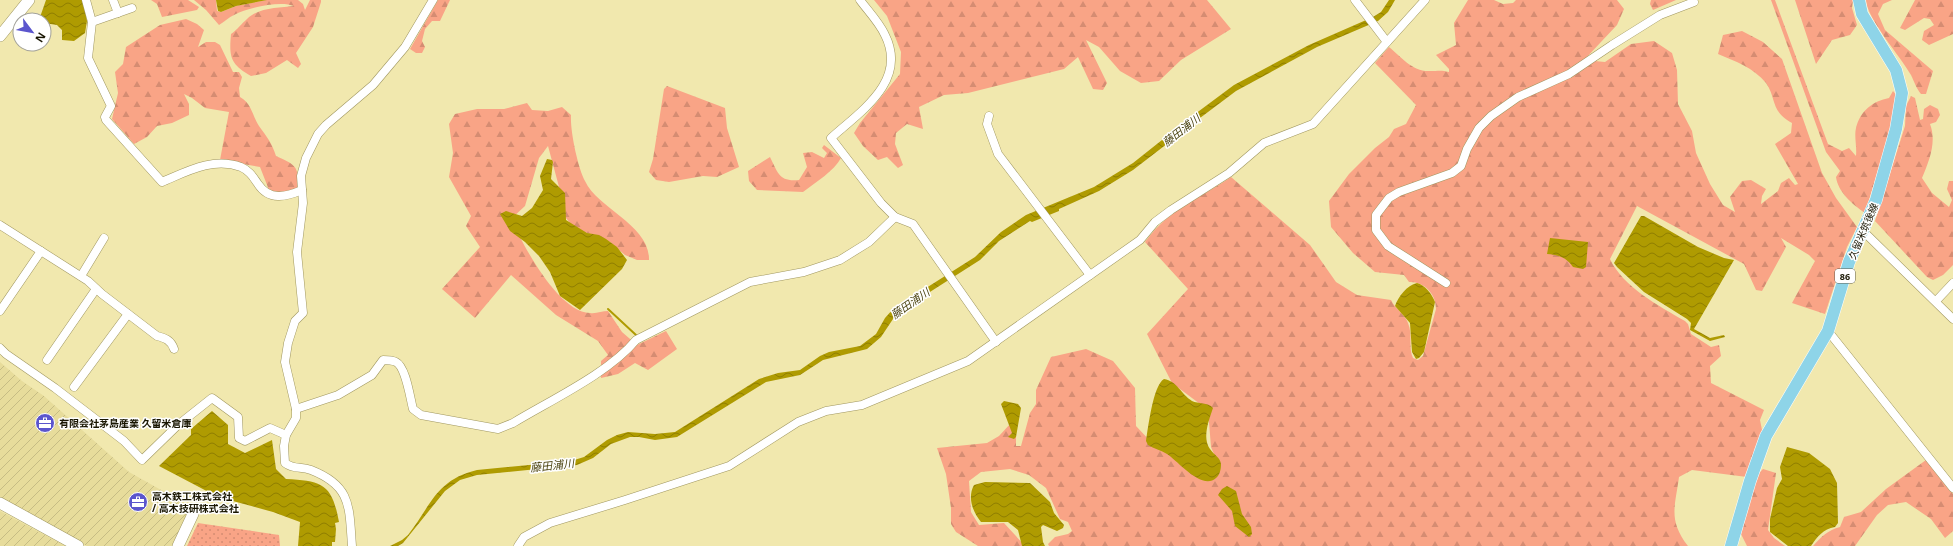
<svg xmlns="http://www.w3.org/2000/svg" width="1953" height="546" viewBox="0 0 1953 546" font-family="'Noto Sans','Noto Sans JP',sans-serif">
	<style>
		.industrial { fill: url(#industrial-furrows) }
		.forest { fill: url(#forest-firs) }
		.park { fill: url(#park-dots) }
		.water { fill: url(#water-waves) }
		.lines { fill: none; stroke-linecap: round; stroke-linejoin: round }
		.stream { stroke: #af9b01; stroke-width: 2 }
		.street-casing { stroke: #a09760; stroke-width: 9 }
		.secondary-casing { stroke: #a09760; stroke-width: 12 }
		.primary-casing { stroke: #fff; stroke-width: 13 }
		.street { stroke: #fff; stroke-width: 8 }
		.secondary { stroke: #fff; stroke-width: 11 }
		.primary { stroke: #8ed4e8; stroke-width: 12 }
		.labels { text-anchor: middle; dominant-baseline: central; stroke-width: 3; stroke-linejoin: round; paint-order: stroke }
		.shield { fill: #fff; stroke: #5e5c4e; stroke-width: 1 }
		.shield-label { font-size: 9px; font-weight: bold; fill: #191602 }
		.street-label { font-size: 10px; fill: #191602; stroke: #fff }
		.poi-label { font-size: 10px; font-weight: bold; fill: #191602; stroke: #fff; text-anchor: start }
		.water-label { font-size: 11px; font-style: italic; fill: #4f4715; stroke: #fff }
	</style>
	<defs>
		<pattern id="industrial-furrows" width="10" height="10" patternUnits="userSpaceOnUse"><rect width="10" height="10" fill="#e7dc9b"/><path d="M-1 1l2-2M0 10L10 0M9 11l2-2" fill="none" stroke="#c6bc84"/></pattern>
		<pattern id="forest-firs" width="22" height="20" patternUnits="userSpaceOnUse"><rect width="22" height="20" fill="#f9a486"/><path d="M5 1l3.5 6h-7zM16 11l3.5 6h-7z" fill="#d58c72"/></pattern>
		<pattern id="park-dots" width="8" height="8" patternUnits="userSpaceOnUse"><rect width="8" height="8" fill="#f9a486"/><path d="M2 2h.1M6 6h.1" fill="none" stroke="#d58c72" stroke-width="1.8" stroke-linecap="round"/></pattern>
		<pattern id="water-waves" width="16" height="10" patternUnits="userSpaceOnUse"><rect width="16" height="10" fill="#af9b01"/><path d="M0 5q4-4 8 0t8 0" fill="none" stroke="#8e7d01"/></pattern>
	</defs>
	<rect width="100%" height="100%" fill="#f1e8ae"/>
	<g class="industrial">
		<polygon points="0,362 22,381 44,396 129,472 186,504 189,512 172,546 87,546 0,499"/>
		<polygon points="0,511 65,546 0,546"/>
	</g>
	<g class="forest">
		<polygon points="151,0 188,0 199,7 197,10 162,17 157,4"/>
		<path d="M194 0H216L217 11 221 12 236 6 266 0H298L303 4 305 10 310 0H321V2L313 27 296 53 301 64 298 68 287 60 266 73 251 76C230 64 229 57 231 34 238 29 241 24 247 19 259 7 279 8 294 6 280 0 248 8 234 15 229 17 224 22 219 25L206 10Z"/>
		<polygon points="438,0 450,0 440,21 432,21 425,29 422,41 425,47 422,53 416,53 410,49"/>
		<polygon points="874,0 1207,0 1231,29 1181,60 1159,81 1141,83 1120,71 1099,47 1086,40 1107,83 1103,90 1093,89 1078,57 1064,69 968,93 944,95 919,107 923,129 907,124 896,133 895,144 903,165 898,168 887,157 878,160 863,146 854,133 860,123 900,74 901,52 887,16"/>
		<path d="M1468 0H1494L1503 4 1513 3 1516 0H1617L1624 9 1617 25 1584 60 1605 62 1631 44 1654 41 1672 53 1677 70 1678 104 1692 131 1696 153 1710 184 1723 205 1735 212 1730 197 1742 181 1751 180 1766 189 1762 196 1761 204 1778 191 1781 183 1789 178 1795 185 1798 184 1775 144 1791 133 1792 123C1770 111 1777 99 1766 83 1754 68 1735 61 1718 54L1723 35 1742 31 1763 42 1782 59 1822 173 1836 198 1857 227 1847 247 1825 314 1792 303 1815 261 1809 255 1781 238 1786 247 1762 291 1756 290 1744 264 1637 206 1610 259C1623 287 1659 306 1685 321L1688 324 1691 334 1711 347 1719 345 1721 356 1710 366 1711 383 1764 410 1760 420 1762 430 1747 477 1692 470 1679 477C1675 507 1668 520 1688 546H1049L1048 544 1055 537 1068 534 1072 531 1068 522 1060 519 1046 488 1029 475 1010 469 981 472 969 481 971 512 979 525 1004 523 1025 546H978L956 532 951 524V508L946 474 937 448 987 443 999 436 1011 423 1016 432V446H1021L1030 413 1036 404V390L1051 357 1086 349 1113 361 1135 388 1136 426 1152 443 1219 466 1211 447 1208 410 1172 383 1147 334 1188 289 1145 242C1170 208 1199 199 1231 177L1310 245 1336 282 1357 295 1391 300C1395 309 1405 314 1408 323 1413 335 1408 347 1413 358L1418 360 1423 356 1436 309C1436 293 1423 281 1409 282L1404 275 1375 272 1353 253 1331 227 1329 201 1349 174 1375 148 1389 137 1394 129 1406 124 1416 105 1375 63 1389 47C1401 57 1413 72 1430 71 1438 71 1442 70 1449 72V69L1436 55 1456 45 1454 23Z"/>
		<polygon points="1651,0 1676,0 1653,10 1650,4"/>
		<path d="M1771 0H1775L1828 144 1842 151 1849 148 1856 156C1857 147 1854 136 1856 128 1860 111 1873 101 1889 98L1893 91 1897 96V109L1865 213C1852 204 1838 192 1836 177L1840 171 1826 152Z"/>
		<polygon points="1795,0 1853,0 1852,8 1857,25 1850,35 1832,40 1816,64"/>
		<path d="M1866 0H1892L1883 4 1878 14 1885 30 1933 71 1926 94H1921C1916 88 1914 81 1911 75 1901 57 1867 19 1866 0Z"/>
		<polygon points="1915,0 1953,0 1953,34 1929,45 1922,40 1924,31 1934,25 1930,19 1924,18 1905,30 1900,28"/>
		<path d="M186 19 197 24 204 30 198 47 206 42H215L220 45 233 72H239L242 77 239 88 240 97C252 104 252 115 259 126 267 137 272 143 276 156 296 165 299 166 298 189L285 195 269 190 260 167 220 160 229 112 205 108 192 98 184 94 189 104V115L172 123 157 126 147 137 134 144 112 119 118 93 115 72 123 64 126 47 160 25Z"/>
		<polygon points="667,86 725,108 727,128 739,167 717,177 703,176 669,182 656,180 649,172 653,159 664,89"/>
		<path d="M1911 96 1915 98 1920 120 1923 119 1924 109 1930 105 1938 109 1940 115 1936 122 1930 124C1937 142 1929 161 1922 178L1932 193 1949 207 1952 200 1947 189 1949 181H1953V265L1943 275 1933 280 1927 277 1875 221 1905 126 1906 106Z"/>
		<path d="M527 103 532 110 548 111 562 107 571 115C570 131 578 168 585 181 598 209 650 225 649 260H637L625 255 610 242 574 228 562 213V198L548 146 539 158 525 206 511 219C523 245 558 312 590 313 596 314 602 311 608 311L622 332 637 345 666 331 677 349 648 370 635 363 618 374 601 378V361L608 355 598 341 556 315 511 275 475 318 442 289 480 247 466 226 471 216 449 177 453 153 449 124 455 114 477 109H504Z"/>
		<path d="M824 145 841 158C834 171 816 182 803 192L757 190 749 181 748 171 770 157C778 173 779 182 799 180L807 167 803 153 812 152 824 158 827 153 822 148Z"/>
		<path d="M1926 460 1953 494V531L1945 538 1931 519 1906 502 1888 505 1877 515 1855 546H1813C1821 537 1828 530 1840 527L1844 517 1861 512 1886 489Z"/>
		<polygon points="1763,469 1776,473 1768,530 1774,538 1785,546 1747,546 1740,532 1754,478"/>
	</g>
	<polygon class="park" points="198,523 279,535 280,546 187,546"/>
	<g class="water">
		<polygon points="46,0 84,0 87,21 85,33 74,41 62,40 62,30 57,25 44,23 44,20 39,20"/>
		<polygon points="216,0 267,0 236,6 221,12 218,11"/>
		<path d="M1389 0H1395L1388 12 1378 21 1317 47 1236 91 1196 121 1197 122 1174 141 1172 140 1133 170 1099 191 1059 209V211L1032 222 1030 221 999 241 980 260 897 313 881 337 867 349 823 360 800 375 766 382 677 437 655 440 639 437H630L611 444 593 458 577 465 477 475 460 480 445 491 403 543 398 546H390L402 540 408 535C432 504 436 480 477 470L571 461 584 457 607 440 617 435 628 432 655 434 675 432 759 379 778 373 800 370 820 356 829 352 860 346 876 334 885 318 893 309 975 257 1001 232 1026 215 1094 187 1133 163 1191 117 1234 85 1309 45 1373 17 1381 12Z"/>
		<polygon points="547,159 552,160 553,162 551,179 565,193 566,220 587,233 599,235 606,239 617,247 627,260 622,269 580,310 560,296 550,272 539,256 525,242 510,231 500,214 506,211 522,216 532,208 543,190 540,176"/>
		<polygon points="1641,216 1644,216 1698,247 1724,258 1734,260 1694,329 1710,338 1724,335 1725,337 1710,341 1690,330 1691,323 1687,319 1644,292 1617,267 1614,263"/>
		<path d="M1550 238 1588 242 1586 267 1583 269 1573 267C1566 257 1559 255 1547 254Z"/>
		<path d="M1417 283C1425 285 1432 294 1435 302L1424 352 1419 358 1416 359 1412 352 1410 323 1395 306C1398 297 1407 285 1417 283Z"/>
		<path d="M1164 379C1177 381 1181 394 1192 401 1198 404 1208 402 1213 408 1209 420 1202 437 1210 449 1214 455 1220 457 1221 464 1221 469 1220 475 1216 478 1202 491 1178 461 1167 454 1161 450 1154 449 1148 445L1146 441C1148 429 1153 385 1164 379Z"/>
		<polygon points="1004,401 1018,404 1021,408 1016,437 1014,439 1008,437 1012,433 1001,404"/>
		<path d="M212 411 228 425V444L245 453 272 440 276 469 286 479C323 481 332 484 339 522L335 523 336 529 335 542H332V546H298L300 522 273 512 218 497 159 466 191 435V429Z"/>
		<path d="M1787 447 1809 453 1830 469 1837 483 1838 523 1835 527C1823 529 1817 537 1811 546H1788L1770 532V519L1777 488 1782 479 1780 467Z"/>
		<path d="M985 482 1030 483 1050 502 1054 513 1064 525 1063 528 1057 531 1043 525 1041 527 1043 542 1045 546H1022L1018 530 1008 522H981C973 512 967 498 974 485Z"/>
		<polygon points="1227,486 1236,491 1242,514 1251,527 1252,534 1249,537 1235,526 1232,511 1218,495 1222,489"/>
	</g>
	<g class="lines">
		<polyline class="stream" points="608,309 636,335"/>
		<g class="street-casing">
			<g id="street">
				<path d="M86 0 92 22 88 58 111 106 105 117 106 120 162 182C188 171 213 157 241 167 250 171 253 177 258 184 269 201 286 197 302 190"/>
				<polyline points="113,0 118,13"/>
				<path d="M860 0C868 11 879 22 885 35 908 81 861 111 831 138L881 203 895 217 913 224 996 342"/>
				<polyline points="1355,0 1387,42"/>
				<polyline points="92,22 132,8"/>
				<polyline points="989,116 987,124 998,154 1090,275"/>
				<path d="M0 225 88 281 102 294 157 336C165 338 171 340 174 349"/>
				<polyline points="1863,231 1953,319"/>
				<polyline points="81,276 104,238"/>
				<polyline points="1446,283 1388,246 1376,230 1376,215 1389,198 1399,192 1452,173 1461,166 1467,149 1479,128 1491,116 1518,97 1569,74 1612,45 1660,15 1694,2"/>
				<polyline points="1936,301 1953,283"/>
				<polyline points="0,311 41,251"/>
				<polyline points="1828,331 1953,488"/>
				<polyline points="0,348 6,354 55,388 124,441 142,460 178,425 212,398 238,417 239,438 245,441 270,428 286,435"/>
				<polyline points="47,360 96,289"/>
				<polyline points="74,387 128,314"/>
				<path d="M296 409 338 395 372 375 383 360C387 360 392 360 396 362 406 367 410 398 413 409L421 415 498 429 513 423C551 400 609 373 636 340L750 282 804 272 840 260 869 242 895 217"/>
				<path d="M352 546C349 507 352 486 311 470 301 466 294 470 285 463L284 446 286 435 296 418V409L285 362 288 343 295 321 303 313 297 252 303 203 301 176 306 158 318 134 326 125 373 85 405 47 433 0"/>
				<polyline points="518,546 524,537 550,523 625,500 729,466 798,422 826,411 862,405 968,361 1140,240 1155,222 1171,210 1229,173 1264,143 1313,124 1425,0"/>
			</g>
		</g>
		<g class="secondary-casing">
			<g id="secondary">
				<polyline points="0,36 29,0"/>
				<polyline points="0,503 78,546"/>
				<polyline points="178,546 193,514"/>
			</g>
		</g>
		<g class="primary-casing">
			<polyline id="primary" points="1731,546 1750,481 1766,436 1828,331 1849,262 1876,200 1896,129 1902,93 1896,70 1862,14 1859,0"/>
		</g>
		<use href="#street" class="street"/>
		<use href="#secondary" class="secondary"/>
		<use href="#primary" class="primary"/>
	</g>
	<defs>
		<g id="office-disc" transform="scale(1)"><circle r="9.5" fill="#5b55cd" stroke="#fff"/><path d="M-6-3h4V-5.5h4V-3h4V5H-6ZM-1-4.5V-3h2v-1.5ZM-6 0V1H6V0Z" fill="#fff"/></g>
	</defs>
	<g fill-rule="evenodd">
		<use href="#office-disc" x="45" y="423"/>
		<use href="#office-disc" x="138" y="502"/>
	</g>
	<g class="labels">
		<rect class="shield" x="1835" y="269" width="20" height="14" rx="3"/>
		<g class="shield-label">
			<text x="1845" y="276">86</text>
		</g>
		<g class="street-label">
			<text transform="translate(1863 231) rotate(-67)">久留米筑後線</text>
		</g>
		<g class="poi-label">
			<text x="59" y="423">有限会社茅島産業 久留米倉庫</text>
			<text x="152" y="496">高木鉄工株式会社<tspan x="152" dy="12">/ 高木技研株式会社</tspan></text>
		</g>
		<g class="water-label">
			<text transform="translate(1181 130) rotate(-38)">藤田浦川</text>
			<text transform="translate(910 303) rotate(-35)">藤田浦川</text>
			<text transform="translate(552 465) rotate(-6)">藤田浦川</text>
		</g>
	</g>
	<g transform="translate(32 32) rotate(122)"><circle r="19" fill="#ffffff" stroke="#a3a29a"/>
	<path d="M0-3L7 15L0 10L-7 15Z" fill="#5b55cd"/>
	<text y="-6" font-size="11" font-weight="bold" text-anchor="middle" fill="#191602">N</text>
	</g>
</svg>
